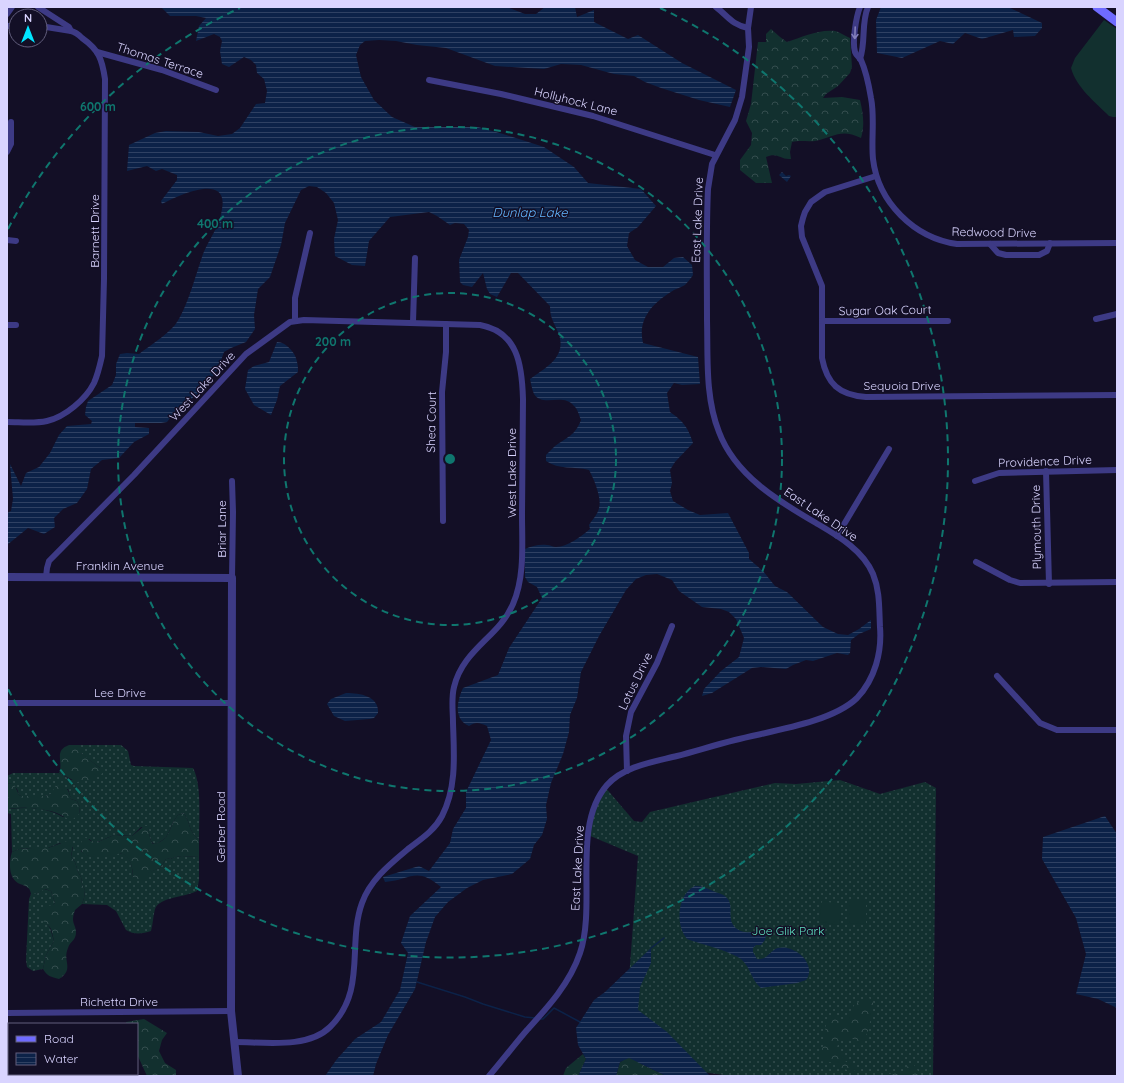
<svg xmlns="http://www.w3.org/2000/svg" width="1124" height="1083" viewBox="0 0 1124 1083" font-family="Quicksand,sans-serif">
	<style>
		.grass { fill: url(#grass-dots) }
		.forest { fill: url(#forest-crowns) }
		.pitch { fill: #12302f }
		.water { fill: url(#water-rules) }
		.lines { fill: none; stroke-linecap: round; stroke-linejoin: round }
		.stream { stroke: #0c2248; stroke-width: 1.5 }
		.minor { stroke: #3d3a85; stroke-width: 6 }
		.tertiary { stroke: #3d3a85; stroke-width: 8 }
		.secondary { stroke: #6f6bff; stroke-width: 9 }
		.oneway { stroke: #837fbc }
		.ring { fill: none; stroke: #0f766e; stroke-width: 2; stroke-dasharray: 7 5 }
		.labels { text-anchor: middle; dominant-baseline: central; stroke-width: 3; stroke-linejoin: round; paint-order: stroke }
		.street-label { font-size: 12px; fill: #d9d4ff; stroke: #130f26 }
		.park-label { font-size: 12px; fill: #5fe0c0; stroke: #130f26 }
		.water-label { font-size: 13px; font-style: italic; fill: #62b6ff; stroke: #130f26 }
		.centre { fill: #0f766e; stroke: #130f26; stroke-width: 2 }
		.ring-label { font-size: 12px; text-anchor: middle; font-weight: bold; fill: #0f766e; stroke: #130f26; stroke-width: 3; stroke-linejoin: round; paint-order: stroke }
	</style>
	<defs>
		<pattern id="grass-dots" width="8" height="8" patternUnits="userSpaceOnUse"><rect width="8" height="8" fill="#12302f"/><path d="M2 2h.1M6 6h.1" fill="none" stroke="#344d4e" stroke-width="1.8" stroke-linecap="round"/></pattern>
		<pattern id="forest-crowns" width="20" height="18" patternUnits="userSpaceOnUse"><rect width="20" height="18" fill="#12302f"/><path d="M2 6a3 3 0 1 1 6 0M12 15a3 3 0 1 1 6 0" fill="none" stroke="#344d4e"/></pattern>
		<pattern id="water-rules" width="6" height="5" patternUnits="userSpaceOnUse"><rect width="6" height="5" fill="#0c2248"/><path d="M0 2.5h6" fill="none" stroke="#2f4163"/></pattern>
	</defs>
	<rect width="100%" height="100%" fill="#130f26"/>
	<g class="grass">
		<path d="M81 745H121L128 751 131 765 134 766 193 768C202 785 199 819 199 839 189 833 190 822 184 813L178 815C168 827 171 840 154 844L151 841 148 829 141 827 132 836C127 836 121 834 116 835 106 836 97 847 89 839L81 851C97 869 132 830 133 878L160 868 166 859C174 859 176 856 182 856 188 856 193 857 199 857V880L197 891C186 897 159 897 155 909 153 916 153 924 151 931 142 934 134 935 126 930L116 911 107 905 82 904 84 898 85 890 82 884 81 877 78 872 75 862 71 857 73 847 60 843 48 848H32L19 849 12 852 11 814 7 813 8 809C27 807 47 807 63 817L79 814 80 807 77 801 71 799 68 789 45 796H21L19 795 17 789 11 783 7 784V776L13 773H59L71 780 100 768 83 755 81 753Z"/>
		<polygon points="840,780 880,794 925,782 936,788 933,1076 731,1076 623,1061 638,856 588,835 591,818 605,787 634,821 642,822 650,812 775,783 796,784"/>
		<polygon points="44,889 51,891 55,903 42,918 50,928 54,941 46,955 43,969 33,971 27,967 26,960 29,899 31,894 36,894"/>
	</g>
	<g class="forest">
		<path d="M771 29 780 37 787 42C802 37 819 29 835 31 840 32 845 36 850 38L852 67 850 73 838 86 826 94 823 98 842 97 860 100C863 113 865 125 861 138 841 128 834 137 815 141 807 142 800 140 792 142L790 152 791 159C780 160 778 152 766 157L772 183H756L740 170V160L751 145 752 133 746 121 751 104 758 42H766V34Z"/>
		<path d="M69 745H81V753L100 768 102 774 90 780 77 782 59 773C64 762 53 751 69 745Z"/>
		<path d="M11 783 14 784 19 795 21 796H45L51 794 56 785C67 785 68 789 71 799L77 801 80 807 79 814 72 820C65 818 60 814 54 812 44 809 15 805 7 810V784Z"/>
		<path d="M184 813C190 822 189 833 199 839V857C193 857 188 856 182 856 176 856 174 859 166 859L160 868 148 873 145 879 139 881 133 879C133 868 131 856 120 853 112 858 92 859 84 854 81 852 81 848 80 845L83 839 86 838 91 841 98 842 114 835 132 836 144 826H147C150 832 149 839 153 844 171 841 168 827 178 815Z"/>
		<path d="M67 841 73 844 71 857 75 862 78 872 81 877 82 884 85 890 84 898 82 904 75 910C74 913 73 916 73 919 73 924 76 927 76 932 76 941 70 941 68 948 62 961 75 969 59 979 51 977 47 976 43 969L46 955 54 941C53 937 52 932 51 929 49 925 44 923 42 919 38 910 45 906 53 905L55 903 51 891 45 889 36 894H31C30 887 26 886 20 884 8 879 9 862 12 852L19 849 32 848H48Z"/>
		<path d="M869 998 874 1004 868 1031 860 1048 853 1039 840 1040 837 1047 845 1061 856 1068 854 1072 844 1069 830 1062 819 1061C820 1054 823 1048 824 1041 825 1033 825 1026 828 1018L834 1015 839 1022 846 1018 855 1004Z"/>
		<polygon points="144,1019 167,1033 162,1040 159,1051 165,1063 176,1070 176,1076 147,1076 137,1054 137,1024 126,1024 126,1022"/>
		<polygon points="583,1054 586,1059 579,1074 579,1076 563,1076 566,1068"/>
		<polygon points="629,1058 666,1076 616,1076 620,1062"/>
		<polygon points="912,1062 918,1071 919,1076 886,1076 888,1074 902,1072"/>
	</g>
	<g class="pitch">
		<path d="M1104 20 1117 29V117H1113L1109 116C1095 102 1076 87 1071 68L1075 58Z"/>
		<polygon points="822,901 840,904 841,914 839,925 819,922"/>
		<polygon points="848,901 866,901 866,924 848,923"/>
	</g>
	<g class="water">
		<path d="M161 7H507L525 14H536L545 7H575L577 17 594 10V22L628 39 638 35 682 63 736 90 730 107 699 100 661 88 645 82 634 76 614 74 581 65 561 64 544 69 495 66 446 48 417 45 396 41 379 40 365 41 360 45 356 55 361 77 374 100 392 117 415 127H478L503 134 544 147 574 167 588 183 641 189 656 206 638 227 629 233 627 246 635 260 648 267H663L674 258 683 257 692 265 693 275C691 278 688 282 685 285 682 287 678 288 674 290 654 302 637 318 643 343L698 357 700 384 682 385 674 383 667 393 670 412C683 421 688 427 693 443L675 462 670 470 672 483 670 491 673 501 688 510 700 515 728 513 749 553V559L763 571 775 586 787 592 823 627 838 634 848 635 859 629 871 620V629L859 634 851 640 850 653 848 655 837 653 813 661 806 660 793 665 786 669 761 667 752 668 712 693 702 696 704 689 721 671 739 657 744 638 736 619 729 612 721 609 702 607 679 591 672 580 657 574 646 575 636 579 626 590 599 636 581 672 577 698 570 715 569 732 563 754 551 783 546 805 547 819 542 835 534 845 530 859 512 874 483 880 467 888 448 902 435 917 426 942 415 989 388 1035 376 1064 373 1076H325L337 1059 355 1039 381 1022 400 990 408 953 401 943 410 916 441 887C416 866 411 880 385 882L383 877 419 866 429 871 450 843 453 829 466 808V792L491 740 487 726C480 723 476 721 469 726 453 719 457 701 463 688L498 675 509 648 542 598 537 587 528 582 525 577V549C532 546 539 544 547 545 550 545 553 547 556 547 567 547 582 536 590 529L589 525C592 520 598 514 599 508 602 498 594 479 589 470 574 466 559 470 546 461V455C549 452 552 449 555 446 567 437 575 436 581 420 579 416 578 409 574 406 563 392 543 408 534 394 532 390 531 383 530 379 547 367 568 356 558 332 553 321 550 317 550 306L518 273H511L497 297 490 294 487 289 483 273 472 287 463 285 460 282 459 260 468 237 469 230 464 224 455 223 450 225 437 216 429 212 390 217 369 241 365 266 352 265 335 256 334 239 338 220 334 203 326 193 317 187 309 186 301 190 285 223 281 245 270 277 258 289 254 315 255 329 246 342 231 348 224 352 218 369 202 391 176 410 167 422 161 423H135V427L149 428V434L134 442 119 458 102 460 91 469 87 489 77 503 63 509 54 518 55 527 44 534 28 528 7 545V513L11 511 13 499 10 464 21 486 26 473 39 467 50 453 59 435 67 426 91 424 92 421 85 415 86 407 88 401 112 385 116 375V364L120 354 127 353 139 354C151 345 165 336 175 325 187 309 196 274 203 254 209 239 220 226 222 209 229 172 178 195 162 204L161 201 177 180V175L162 169 156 171 147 166 127 171 129 145 155 133 166 131 199 132 218 136 232 134 240 128 256 104 265 103 267 91 264 79 257 73 256 65 251 60 244 57 229 67 222 64 220 51 222 41 220 37 214 34 196 41 199 26 206 18 196 16H170Z"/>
		<polygon points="881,7 1008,7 1042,23 1042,28 1035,36 1014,37 1013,30 982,39 965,33 953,44 940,41 902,58 877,53 876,20"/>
		<polygon points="782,172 786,176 789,175 791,176 787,182 779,175"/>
		<path d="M277 342C286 342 296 353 297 362 298 365 298 369 298 372L280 386 277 400 271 415 254 405 245 389 248 370 254 366 269 362Z"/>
		<path d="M346 693C360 693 379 696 378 713L374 718 370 719 345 721 334 716 327 704 331 699Z"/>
		<polygon points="1105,816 1117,834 1117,1008 1098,999 1076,994 1086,954 1076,918 1042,859 1043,837"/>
		<path d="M695 886C702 886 707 888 713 891 717 893 724 894 727 898 735 907 725 920 737 929 746 936 758 928 766 935L765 940 761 945H756L753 948V952L757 959C767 961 770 950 778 948 788 945 804 954 807 963 810 969 810 975 806 980L797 983 761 988C752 981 750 967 742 960 732 951 700 944 687 939 675 925 677 894 695 886Z"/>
		<polygon points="651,948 651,963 640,987 638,1010 667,1032 710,1076 666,1076 629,1058 620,1062 616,1076 579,1076 579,1074 586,1059 578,1045 576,1028 594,1000 605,992"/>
	</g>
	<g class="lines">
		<g class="stream">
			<polyline points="651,948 664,938"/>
			<polyline points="417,982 465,997 483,1004 525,1017 535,1018"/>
			<polyline points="540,1019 543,1019 554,1008 580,1022"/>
		</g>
		<g class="minor">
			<path d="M860 7C856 17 852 42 855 52 856 55 859 57 861 60 866 71 869 86 871 98 875 118 871 139 873 159 878 202 914 238 957 244L1117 243"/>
			<polyline points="7,14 12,7"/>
			<polyline points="7,26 16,26"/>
			<polyline points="40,26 71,31"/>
			<polyline points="748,28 751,7"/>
			<polyline points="97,52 162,70 216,90"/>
			<path d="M860 59C866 42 861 23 868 7"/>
			<polyline points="429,80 501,94 593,116 715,155"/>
			<polyline points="7,152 11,144 11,122"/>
			<path d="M876 176 825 192 811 202 805 212 803 218 801 226 802 237 822 286V358C827 384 839 395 866 397L1117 395"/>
			<polyline points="7,240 16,241"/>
			<polyline points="990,244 998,253 1006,255 1039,255 1047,251 1050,243"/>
			<polyline points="1096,319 1117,314"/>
			<polyline points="295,321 295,298 310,233"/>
			<polyline points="822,321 948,321"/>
			<polyline points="413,322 415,258"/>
			<polyline points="7,325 16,325"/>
			<path d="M7 422C20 422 34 424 47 421 65 417 86 399 94 383 98 374 100 365 102 356L104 279 105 79C102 59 99 50 82 38 79 35 76 32 71 31L69 27 38 7"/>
			<polyline points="1046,471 1049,584"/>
			<polyline points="232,481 233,512 232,578"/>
			<polyline points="975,481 999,473 1117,470"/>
			<polyline points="443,521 442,392 446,352 446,324"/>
			<polyline points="837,536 889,449"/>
			<polyline points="976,562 1010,580 1020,583 1117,582"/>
			<path d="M46 577 47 568 49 561 134 475 246 354 290 322 304 320 480 325C518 332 522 365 523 399 523 437 522 475 522 514 522 543 525 577 513 604 499 637 463 649 454 687 451 699 453 711 453 723 454 754 457 787 442 816 434 831 421 839 408 849 390 864 370 880 362 903 347 944 367 991 330 1027 308 1049 264 1042 235 1042"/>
			<polyline points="997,676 1040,723 1057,730 1117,730"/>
			<polyline points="7,703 232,703"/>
			<polyline points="627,771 626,736 631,712 657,663 672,626"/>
			<polyline points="7,1013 231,1011"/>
			<path d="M489 1076C502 1061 514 1045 527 1030 548 1007 570 983 580 953 597 903 571 826 607 785 624 766 653 762 677 756 696 751 715 745 735 740 770 731 831 723 857 698 875 679 882 652 880 627 879 608 880 591 873 574 863 550 838 536 816 523 778 501 735 475 719 432 705 397 708 357 707 320 707 277 706 233 708 189L712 164 735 120 742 97 749 47 748 28C731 24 729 17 716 7"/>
		</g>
		<polyline class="tertiary" points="7,577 232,578 231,1011 238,1076"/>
		<polyline class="secondary" points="1097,7 1117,22"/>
	</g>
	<defs><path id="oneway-shaft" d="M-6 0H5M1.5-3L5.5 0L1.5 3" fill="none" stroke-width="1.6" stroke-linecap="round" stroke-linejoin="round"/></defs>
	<use class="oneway" href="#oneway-shaft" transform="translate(855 33) rotate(92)"/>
	<g class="ring">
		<circle cx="450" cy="459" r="166"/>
		<circle cx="450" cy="459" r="332"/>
		<path d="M8 229A498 498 0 0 1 240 8M660 8A498 498 0 1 1 8 689"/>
	</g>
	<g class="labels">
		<g class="street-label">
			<text transform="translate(160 60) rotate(18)">Thomas Terrace</text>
			<text transform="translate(576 101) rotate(14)">Hollyhock Lane</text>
			<text transform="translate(697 220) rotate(-88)">East Lake Drive</text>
			<text transform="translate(94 231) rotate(-90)">Barnett Drive</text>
			<text transform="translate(994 232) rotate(1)">Redwood Drive</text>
			<text transform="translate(885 310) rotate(-1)">Sugar Oak Court</text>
			<text x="902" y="385">Sequoia Drive</text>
			<text transform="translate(202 386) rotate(-47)">West Lake Drive</text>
			<text transform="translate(431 422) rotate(-89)">Shea Court</text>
			<text transform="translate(1045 461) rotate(-2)">Providence Drive</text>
			<text transform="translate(511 473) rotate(-90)">West Lake Drive</text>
			<text transform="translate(821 514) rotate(34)">East Lake Drive</text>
			<text transform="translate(1036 527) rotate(-91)">Plymouth Drive</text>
			<text transform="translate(221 529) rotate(-90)">Briar Lane</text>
			<text x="120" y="565">Franklin Avenue</text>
			<text transform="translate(635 681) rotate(-64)">Lotus Drive</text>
			<text x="120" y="692">Lee Drive</text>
			<text transform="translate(220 827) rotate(-90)">Gerber Road</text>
			<text transform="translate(577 868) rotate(-87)">East Lake Drive</text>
			<text x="119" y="1001">Richetta Drive</text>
		</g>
		<g class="park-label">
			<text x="788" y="930">Joe Glik Park</text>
		</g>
		<g class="water-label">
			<text x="530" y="212">Dunlap Lake</text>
		</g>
	</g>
	<circle cx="450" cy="459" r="6" class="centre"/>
	<g class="ring-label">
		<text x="98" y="111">600 m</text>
		<text x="215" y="228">400 m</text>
		<text x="333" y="346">200 m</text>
	</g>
	<rect width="1124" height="1083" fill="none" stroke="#d9d4ff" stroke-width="16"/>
	<rect x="8" y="1023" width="130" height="52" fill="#130f26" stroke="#625e7d"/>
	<rect x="16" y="1036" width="20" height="6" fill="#6f6bff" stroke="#625e7d"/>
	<text x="44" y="1043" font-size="12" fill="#d9d4ff">Road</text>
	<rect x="16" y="1053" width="20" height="12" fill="url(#water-rules)" stroke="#625e7d"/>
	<text x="44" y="1063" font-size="12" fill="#d9d4ff">Water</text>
	<g transform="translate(28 28)"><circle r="19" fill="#130f26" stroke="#625e7d"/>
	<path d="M0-3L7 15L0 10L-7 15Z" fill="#00e5ff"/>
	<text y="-6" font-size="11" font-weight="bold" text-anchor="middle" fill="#d9d4ff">N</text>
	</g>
</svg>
